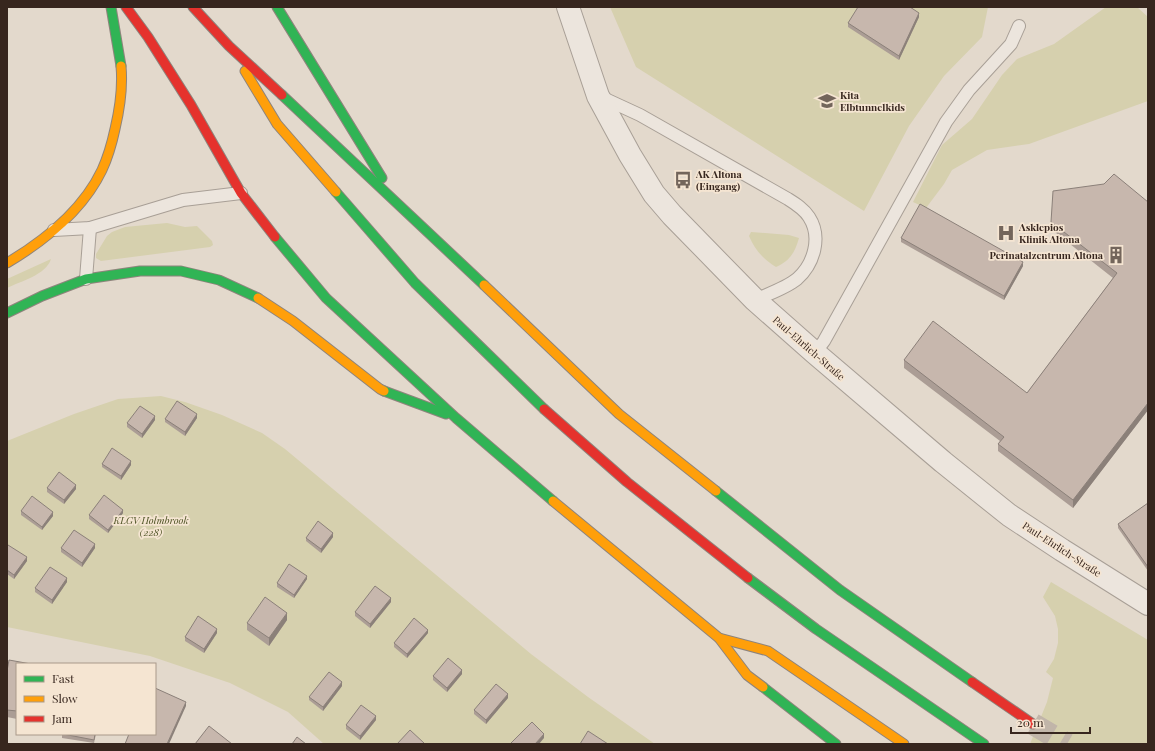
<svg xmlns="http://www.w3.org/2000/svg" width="1155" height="751" viewBox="0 0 1155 751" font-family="'Playfair Display',serif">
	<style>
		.green { fill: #d6d0ae }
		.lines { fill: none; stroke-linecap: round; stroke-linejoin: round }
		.highway-tunnel { stroke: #c1b5a9; stroke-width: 22; stroke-dasharray: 22 11; stroke-linecap: butt }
		.lane-casing { stroke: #a89f96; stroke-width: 14 }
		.street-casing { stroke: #a89f96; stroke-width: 24 }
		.fast-casing { stroke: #8e847c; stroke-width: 11 }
		.slow-casing { stroke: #8e847c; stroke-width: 11 }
		.jam-casing { stroke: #8e847c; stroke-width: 11 }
		.lane { stroke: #ece5dd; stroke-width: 12 }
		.street { stroke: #ece5dd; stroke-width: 22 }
		.fast { stroke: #30b455; stroke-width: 9 }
		.slow { stroke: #ff9f0a; stroke-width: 9 }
		.jam { stroke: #e5322d; stroke-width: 9 }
		.wall { fill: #ab9d95 }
		.shaded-wall { fill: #8b8079 }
		.building { fill: #c7b7ad; stroke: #8b8079 }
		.labels { text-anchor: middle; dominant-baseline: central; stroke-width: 3.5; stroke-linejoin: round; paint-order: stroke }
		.poi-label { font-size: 10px; font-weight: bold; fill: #37261e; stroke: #f5e5d2; text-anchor: start }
		.street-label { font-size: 10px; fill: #37261e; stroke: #f5e5d2 }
		.park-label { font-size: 10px; font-style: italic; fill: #4e5325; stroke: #f5e5d2 }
	</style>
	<rect width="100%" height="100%" fill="#e3d9cc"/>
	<g class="green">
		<polygon points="610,7 988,7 982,37 944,76 909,126 864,211 636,67"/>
		<polygon points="1106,7 1137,7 1148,17 1148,101 1029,144 987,150 952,170 944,184 926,208 913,202 942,145 972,119 1002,75 1017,59 1054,44"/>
		<polygon points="167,223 185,227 197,226 212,241 213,245 210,247 101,261 96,258 96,254 107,236 112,232 125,227"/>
		<path d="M751 232 789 235 799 238C795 252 790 261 776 267 763 259 755 250 749 236Z"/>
		<path d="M51 259C46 275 21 281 7 288V279Z"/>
		<polygon points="161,396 185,402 222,415 262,433 285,449 531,654 588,697 655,744 324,744 288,712 230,683 150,656 7,627 7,441 74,414 118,399"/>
		<polygon points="1051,582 1148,640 1148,744 1030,744 1047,702 1053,678 1046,672 1054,659 1058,643 1058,629 1055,616 1043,597"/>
	</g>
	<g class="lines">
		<polyline class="highway-tunnel" points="1033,724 1067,744"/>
		<g class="lane-casing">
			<g id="lane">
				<path d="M601 97 640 115 788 199C796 204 804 209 809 217 822 237 814 264 797 279 786 288 768 294 755 300"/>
				<polyline points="54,230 90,228 183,200 241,193"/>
				<polyline points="86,279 90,228"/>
				<polyline points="815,353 824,341 946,122 969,90 1011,44 1019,26"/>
			</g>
		</g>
		<g class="street-casing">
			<polyline id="street" points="568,7 598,96 630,155 654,194 672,215 755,300 815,353 943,462 1009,515 1062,550 1148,604"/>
		</g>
		<g class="fast-casing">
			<g id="fast">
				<polyline points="111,7 121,66"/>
				<polyline points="277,7 382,178"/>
				<polyline points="282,95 484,285"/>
				<polyline points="336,192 415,283 544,409"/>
				<polyline points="275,237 326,298 456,418 553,501"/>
				<polyline points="7,313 42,296 86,279 140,271 181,271 219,280 258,298"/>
				<polyline points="384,391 446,414"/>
				<polyline points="716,491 840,590 972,682"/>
				<polyline points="748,578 816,629 984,744"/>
				<polyline points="763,687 836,744"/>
			</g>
		</g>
		<g class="slow-casing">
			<g id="slow">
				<polyline points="245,71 277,124 336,192"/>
				<path d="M7 263C44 241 83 210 102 170 108 157 112 143 115 129 120 108 123 88 121 66"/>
				<polyline points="484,285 619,414 716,491"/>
				<polyline points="258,298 293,321 380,389 384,391"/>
				<polyline points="553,501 719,638 747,675 763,687"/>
				<polyline points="719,638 768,651 904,744"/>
			</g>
		</g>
		<g class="jam-casing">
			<g id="jam">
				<polyline points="126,7 148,37 191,105 241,193 275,237"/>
				<polyline points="193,7 229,46 282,95"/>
				<polyline points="544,409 627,482 748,578"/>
				<polyline points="972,682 1033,724"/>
			</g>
		</g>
		<use href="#lane" class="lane"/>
		<use href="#street" class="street"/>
		<use href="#fast" class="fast"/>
		<use href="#slow" class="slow"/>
		<use href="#jam" class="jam"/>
	</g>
	<g class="wall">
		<polygon points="919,17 899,60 848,27 848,23"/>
		<polygon points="1148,202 1148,410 1073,508 998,451 998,444 1000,441 904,368 904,360 1027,393 1113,278 1051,229 1051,222"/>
		<polygon points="901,238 1023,266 1004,300 901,242"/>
		<polygon points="197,418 185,436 165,422 165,419"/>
		<polygon points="155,420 142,438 127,427 127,423"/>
		<polygon points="102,464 131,465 121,480 102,467"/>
		<polygon points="47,488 76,489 64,504 47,492"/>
		<polygon points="1148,503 1148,571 1118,528 1118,524"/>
		<polygon points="21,511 53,516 42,530 21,515"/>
		<polygon points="123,513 108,533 89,519 89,515"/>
		<polygon points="333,537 321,553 306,541 306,538"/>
		<polygon points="7,546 27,561 14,579 7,574"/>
		<polygon points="61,548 95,548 82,567 61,552"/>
		<polygon points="307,579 294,598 277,587 277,583"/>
		<polygon points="67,582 52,604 35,592 35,588"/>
		<polygon points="391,602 370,628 355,616 355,612"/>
		<polygon points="287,620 269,646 247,630 247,623"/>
		<polygon points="217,633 204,653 185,641 185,637"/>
		<polygon points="428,633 407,658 394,647 394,643"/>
		<polygon points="17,664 17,719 7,717 7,671"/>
		<polygon points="462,674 447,692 433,680 433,676"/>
		<polygon points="342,686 323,711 309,700 309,697"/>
		<polygon points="508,698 486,724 474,714 474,710"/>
		<polygon points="376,720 360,740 346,729 346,725"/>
		<polygon points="62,734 96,734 94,743 62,738"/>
	</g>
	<g class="shaded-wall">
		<polygon points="919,13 919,17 899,60 899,56"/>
		<polygon points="1023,262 1023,266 1004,300 1004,296"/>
		<polygon points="1148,403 1148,410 1073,508 1073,500"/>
		<polygon points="197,414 197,418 185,436 185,432"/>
		<polygon points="155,416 155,420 142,438 142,434"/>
		<polygon points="131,461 131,465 121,480 121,476"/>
		<polygon points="76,485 76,489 64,504 64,500"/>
		<polygon points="123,510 123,513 108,533 108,530"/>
		<polygon points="53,512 53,516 42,530 42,527"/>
		<polygon points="333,533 333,537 321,553 321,549"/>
		<polygon points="95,544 95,548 82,567 82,563"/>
		<polygon points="27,557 27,561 14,579 14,575"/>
		<polygon points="307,576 307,579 294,598 294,595"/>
		<polygon points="67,578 67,582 52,604 52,600"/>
		<polygon points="391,598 391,602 370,628 370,624"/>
		<polygon points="287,613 287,620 269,646 269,638"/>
		<polygon points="217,629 217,633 204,653 204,649"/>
		<polygon points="428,630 428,633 407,658 407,654"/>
		<polygon points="462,670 462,674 447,692 447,688"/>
		<polygon points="342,682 342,686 323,711 323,707"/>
		<polygon points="508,694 508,698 486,724 486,720"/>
		<polygon points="186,702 186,706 169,744 167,744"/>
		<polygon points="376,716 376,720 360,740 360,736"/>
		<polygon points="544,734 544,738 539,744 535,744"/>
	</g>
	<g class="building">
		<polygon points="858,7 910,7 919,13 899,56 848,23"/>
		<polygon points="1114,174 1148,202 1148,403 1073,500 998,444 1004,437 904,360 933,321 1027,393 1117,273 1051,222 1053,191 1104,184"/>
		<polygon points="920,204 1023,262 1004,296 901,238"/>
		<polygon points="177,401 197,414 185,432 165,419"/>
		<polygon points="140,406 155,416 142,434 127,423"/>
		<polygon points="112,448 131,461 121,476 102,464"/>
		<polygon points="59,472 76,485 64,500 47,488"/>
		<polygon points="104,495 123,510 108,530 89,515"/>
		<polygon points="32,496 53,512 42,527 21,511"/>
		<polygon points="1148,503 1148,567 1118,524"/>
		<polygon points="318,521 333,533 321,549 306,538"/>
		<polygon points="74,530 95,544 82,563 61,548"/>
		<polygon points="8,545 27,557 14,575 7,570 7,546"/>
		<polygon points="289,564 307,576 294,595 277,583"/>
		<polygon points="50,567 67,578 52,600 35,588"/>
		<polygon points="375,586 391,598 370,624 355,612"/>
		<polygon points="265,597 287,613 269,638 247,623"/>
		<polygon points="198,616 217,629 204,649 185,637"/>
		<polygon points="414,618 428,630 407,654 394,643"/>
		<polygon points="448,658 462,670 447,688 433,676"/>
		<polygon points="9,660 31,664 17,664 17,711 7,710 7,671"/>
		<polygon points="329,672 342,682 323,707 309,697"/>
		<polygon points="496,684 508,694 486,720 474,710"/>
		<polygon points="155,688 186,702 167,744 125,744 129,734 155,734"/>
		<polygon points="361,705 376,716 360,736 346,725"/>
		<polygon points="532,722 544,734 535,744 510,744"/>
		<polygon points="209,726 232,744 195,744"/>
		<polygon points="410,730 424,743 422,744 397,744"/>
		<polygon points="588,731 608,744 580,744"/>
		<polygon points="63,734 95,734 94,740"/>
		<polygon points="297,737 306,744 292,744"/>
	</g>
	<defs>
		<g id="school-bare" transform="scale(1.38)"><path d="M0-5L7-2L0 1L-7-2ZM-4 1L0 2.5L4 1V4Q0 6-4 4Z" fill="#73655b" stroke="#f5e5d2" stroke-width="2.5" paint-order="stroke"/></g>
		<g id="bus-bare" transform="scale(1.38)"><path d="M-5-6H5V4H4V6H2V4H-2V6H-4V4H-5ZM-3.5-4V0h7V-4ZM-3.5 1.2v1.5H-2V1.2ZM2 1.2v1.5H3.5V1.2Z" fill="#73655b" stroke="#f5e5d2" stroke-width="2.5" paint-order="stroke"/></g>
		<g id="hospital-bare" transform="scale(1.38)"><path d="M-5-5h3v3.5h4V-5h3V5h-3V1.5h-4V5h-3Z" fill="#73655b" stroke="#f5e5d2" stroke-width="2.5" paint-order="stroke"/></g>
		<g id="building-bare" transform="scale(1.38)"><path d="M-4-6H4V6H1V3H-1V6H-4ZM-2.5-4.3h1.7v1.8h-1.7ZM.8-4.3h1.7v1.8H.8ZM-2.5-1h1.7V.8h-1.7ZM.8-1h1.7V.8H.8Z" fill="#73655b" stroke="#f5e5d2" stroke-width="2.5" paint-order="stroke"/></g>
	</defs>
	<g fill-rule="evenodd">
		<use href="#school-bare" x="827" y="101"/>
		<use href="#bus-bare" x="683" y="180"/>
		<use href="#hospital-bare" x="1006" y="233"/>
		<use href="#building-bare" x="1116" y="255"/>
	</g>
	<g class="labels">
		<g class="poi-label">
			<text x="840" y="95">Kita<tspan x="840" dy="12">Elbtunnelkids</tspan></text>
			<text x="696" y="174">AK Altona<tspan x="696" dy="12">(Eingang)</tspan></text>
			<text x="1019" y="227">Asklepios<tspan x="1019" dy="12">Klinik Altona</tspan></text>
			<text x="1103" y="255" text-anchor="end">Perinatalzentrum Altona</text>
		</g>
		<g class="street-label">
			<text transform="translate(809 348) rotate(41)">Paul-Ehrlich-Straße</text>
			<text transform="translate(1062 549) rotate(33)">Paul-Ehrlich-Straße</text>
		</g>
		<g class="park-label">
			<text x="151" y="520">KLGV Holmbrook<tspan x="151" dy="12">(228)</tspan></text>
		</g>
	</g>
	<rect width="1155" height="751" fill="none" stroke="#37261e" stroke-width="16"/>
	<rect x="16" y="663" width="140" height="72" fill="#f5e5d2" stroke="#a9998a"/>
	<rect x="24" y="676" width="20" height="6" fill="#30b455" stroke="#a9998a"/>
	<text x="52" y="683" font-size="12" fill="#37261e">Fast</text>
	<rect x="24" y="696" width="20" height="6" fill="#ff9f0a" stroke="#a9998a"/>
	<text x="52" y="703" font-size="12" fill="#37261e">Slow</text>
	<rect x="24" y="716" width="20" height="6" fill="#e5322d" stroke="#a9998a"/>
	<text x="52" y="723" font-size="12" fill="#37261e">Jam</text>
	<path d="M1011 727v6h79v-6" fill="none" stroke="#37261e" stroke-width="2"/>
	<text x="1017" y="727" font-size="12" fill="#37261e" stroke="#f5e5d2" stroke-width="3" paint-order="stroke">20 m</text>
</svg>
